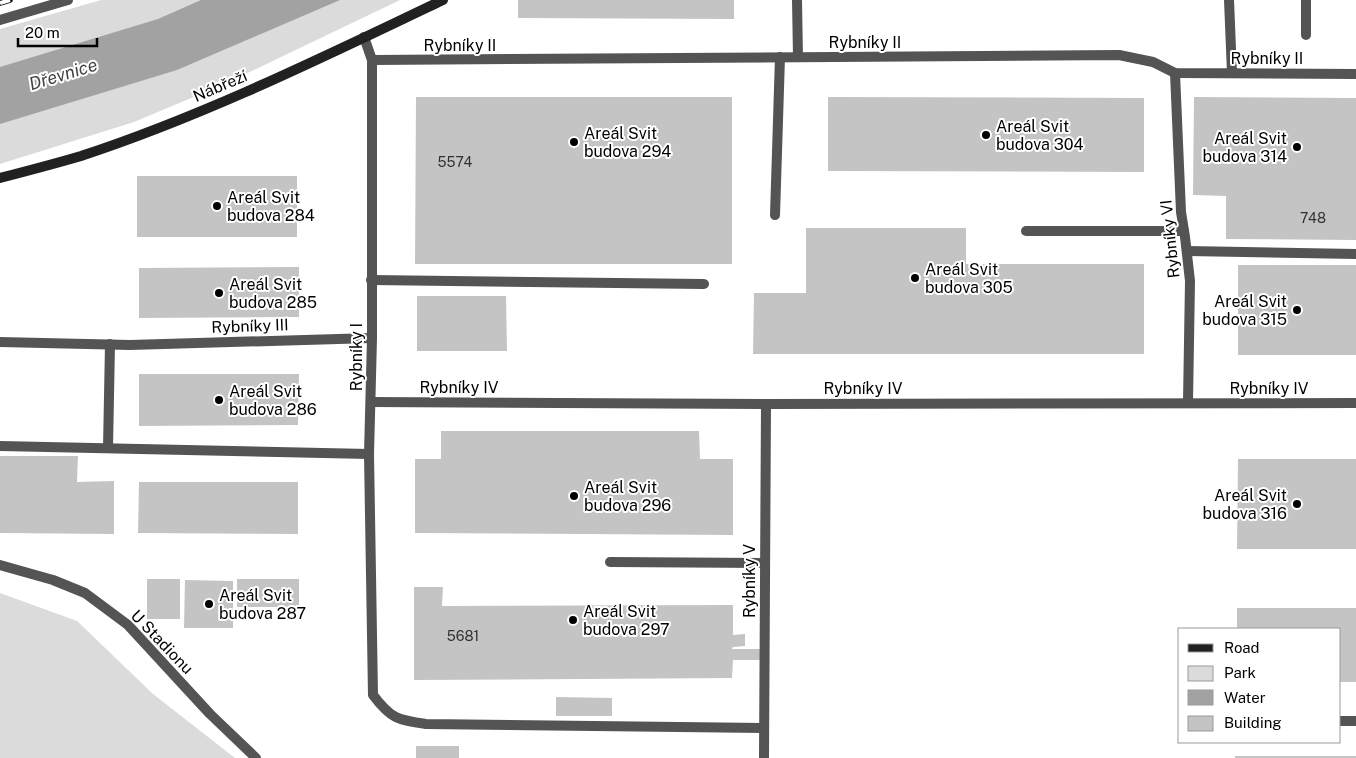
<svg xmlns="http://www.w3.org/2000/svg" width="1356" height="758" viewBox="0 0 1356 758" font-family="'Public Sans',sans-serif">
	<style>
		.green { fill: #dbdbdb }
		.water { fill: #a2a2a2 }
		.building { fill: #c4c4c4 }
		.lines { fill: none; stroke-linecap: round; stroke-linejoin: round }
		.lane { stroke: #545454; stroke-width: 10 }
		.street { stroke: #545454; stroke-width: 10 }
		.secondary { stroke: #212121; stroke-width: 10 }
		.rail-casing { stroke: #000; stroke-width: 5.5 }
		.rail { stroke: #fff; stroke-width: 4; stroke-dasharray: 11; stroke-linecap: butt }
		.poi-dot { fill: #000; stroke: #fff; stroke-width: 2 }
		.labels { text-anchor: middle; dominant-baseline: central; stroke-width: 4; stroke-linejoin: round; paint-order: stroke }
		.number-label { font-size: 14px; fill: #313131 }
		.street-label { font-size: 16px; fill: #000; stroke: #fff }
		.poi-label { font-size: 16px; fill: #000; stroke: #fff; text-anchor: start }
		.water-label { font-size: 18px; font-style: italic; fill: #434343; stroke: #fff }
	</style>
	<rect width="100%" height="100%" fill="#fff"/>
	<g class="green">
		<polygon points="101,0 400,0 227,83 134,122 0,164 0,29"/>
		<polygon points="0,593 77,621 153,694 235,758 0,758"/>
	</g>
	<polygon class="water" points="201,0 340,0 177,70 0,124 0,67 158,19"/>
	<g class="building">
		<polygon points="518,0 734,0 734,19 518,18"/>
		<polygon points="416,97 732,97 732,264 415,264"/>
		<polygon points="828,97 1144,98 1144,172 828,171"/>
		<polygon points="1194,97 1356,98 1356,240 1226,239 1226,196 1193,195"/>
		<rect x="137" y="176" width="160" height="61"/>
		<polygon points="806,228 966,228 966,264 1144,264 1144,354 753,354 754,293 806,293"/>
		<rect x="1238" y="265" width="118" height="90"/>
		<polygon points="299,267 299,317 139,318 139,268"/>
		<polygon points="417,296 506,296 507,351 417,351"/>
		<polygon points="139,374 299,374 298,425 139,426"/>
		<polygon points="441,431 699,431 700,459 733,459 733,535 415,533 415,459 441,459"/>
		<polygon points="0,456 78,456 77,482 114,481 114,534 0,533"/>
		<polygon points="1238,459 1356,459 1356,549 1237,549"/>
		<polygon points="139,482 298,482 298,534 138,533"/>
		<rect x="147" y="579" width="33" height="40"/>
		<rect x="237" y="579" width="62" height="28"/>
		<polygon points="185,580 233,581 233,628 184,628"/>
		<polygon points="414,587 443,587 442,606 733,605 733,635 745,634 745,646 733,647 732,649 760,649 760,660 733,660 732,678 414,680"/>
		<polygon points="1237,608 1356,608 1356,682 1340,682 1340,629 1237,629"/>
		<polygon points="556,697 612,698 612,716 556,716"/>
		<rect x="416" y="746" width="43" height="12"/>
		<rect x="1235" y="756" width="121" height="2"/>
	</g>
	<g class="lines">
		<g class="lane">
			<polyline points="797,0 798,57"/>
			<polyline points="1229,0 1232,73"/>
			<polyline points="1306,0 1306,35"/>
			<path d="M364 37 372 60V338L369 454 373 695C391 719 398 720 426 724L764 728"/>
			<polyline points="372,60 1119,55 1153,62 1175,73 1356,74"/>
			<polyline points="1175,73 1181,212 1185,237 1190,281 1188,402"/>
			<polyline points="775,215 780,57"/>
			<polyline points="1026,231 1184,231"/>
			<polyline points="1187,251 1356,254"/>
			<polyline points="371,280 704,284"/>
			<polyline points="0,342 130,345 372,338"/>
			<polyline points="371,402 766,404 1356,403"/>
			<polyline points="0,446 369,454"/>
			<polyline points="108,448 110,344"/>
			<polyline points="610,562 764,563"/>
			<polyline points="0,565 53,580 85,593 128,625 210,714 256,758"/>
			<polyline points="1340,721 1356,721"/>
			<polyline points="764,758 766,404"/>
		</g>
		<polyline class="street" points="0,20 68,0"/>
		<path class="secondary" d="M0 178C27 171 54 164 81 156 206 115 325 56 443 0"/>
		<g class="rail-casing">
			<polyline id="rail" points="0,3 10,0"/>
		</g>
		<use href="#rail" class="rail"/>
	</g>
	<g class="poi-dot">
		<circle cx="986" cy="135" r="5"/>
		<circle cx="574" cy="142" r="5"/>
		<circle cx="1297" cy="147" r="5"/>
		<circle cx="217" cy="206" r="5"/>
		<circle cx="915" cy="278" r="5"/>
		<circle cx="219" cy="293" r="5"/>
		<circle cx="1297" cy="310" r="5"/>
		<circle cx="219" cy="400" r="5"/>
		<circle cx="574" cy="496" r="5"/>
		<circle cx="1297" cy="504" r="5"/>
		<circle cx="209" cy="604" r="5"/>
		<circle cx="573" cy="620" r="5"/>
	</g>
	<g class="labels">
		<g class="number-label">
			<text x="455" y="162">5574</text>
			<text x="1313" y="218">748</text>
			<text x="463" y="636">5681</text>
		</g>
		<g class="street-label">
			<text x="865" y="42">Rybníky II</text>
			<text x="460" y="45">Rybníky II</text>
			<text x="1267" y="58">Rybníky II</text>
			<text transform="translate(220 86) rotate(-23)">Nábřeží</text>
			<text transform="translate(1170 239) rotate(-96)">Rybníky VI</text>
			<text transform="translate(250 326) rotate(-2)">Rybníky III</text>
			<text transform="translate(356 357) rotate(-90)">Rybníky I</text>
			<text x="459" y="387">Rybníky IV</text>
			<text x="863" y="388">Rybníky IV</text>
			<text x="1269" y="388">Rybníky IV</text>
			<text transform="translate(749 581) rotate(-90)">Rybníky V</text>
			<text transform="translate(162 642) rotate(46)">U Stadionu</text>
		</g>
		<g class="poi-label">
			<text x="996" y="126">Areál Svit<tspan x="996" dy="18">budova 304</tspan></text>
			<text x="584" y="133">Areál Svit<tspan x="584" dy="18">budova 294</tspan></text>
			<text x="1287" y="138" text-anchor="end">Areál Svit<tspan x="1287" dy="18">budova 314</tspan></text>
			<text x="227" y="197">Areál Svit<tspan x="227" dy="18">budova 284</tspan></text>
			<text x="925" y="269">Areál Svit<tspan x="925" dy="18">budova 305</tspan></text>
			<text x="229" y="284">Areál Svit<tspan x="229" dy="18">budova 285</tspan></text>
			<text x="1287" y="301" text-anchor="end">Areál Svit<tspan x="1287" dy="18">budova 315</tspan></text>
			<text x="229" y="391">Areál Svit<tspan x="229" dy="18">budova 286</tspan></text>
			<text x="584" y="487">Areál Svit<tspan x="584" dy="18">budova 296</tspan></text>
			<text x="1287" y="495" text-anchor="end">Areál Svit<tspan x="1287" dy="18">budova 316</tspan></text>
			<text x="219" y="595">Areál Svit<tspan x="219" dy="18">budova 287</tspan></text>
			<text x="583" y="611">Areál Svit<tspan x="583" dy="18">budova 297</tspan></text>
		</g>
		<g class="water-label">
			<text transform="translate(63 74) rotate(-17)">Dřevnice</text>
		</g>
	</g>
	<rect x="1178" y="628" width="162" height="115" fill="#ffffff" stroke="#999999"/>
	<rect x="1188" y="644" width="25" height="8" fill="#212121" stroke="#999999"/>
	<text x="1224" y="653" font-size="15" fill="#000000">Road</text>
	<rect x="1188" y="666" width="25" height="15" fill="#dbdbdb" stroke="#999999"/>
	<text x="1224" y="678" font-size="15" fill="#000000">Park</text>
	<rect x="1188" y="690" width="25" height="15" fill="#a2a2a2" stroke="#999999"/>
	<text x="1224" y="703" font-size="15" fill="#000000">Water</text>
	<rect x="1188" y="716" width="25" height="15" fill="#c4c4c4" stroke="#999999"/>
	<text x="1224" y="728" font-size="15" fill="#000000">Building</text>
	<path d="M18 38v8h79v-8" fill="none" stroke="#000000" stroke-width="2.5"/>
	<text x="25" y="38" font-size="15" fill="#000000" stroke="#ffffff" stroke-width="4" paint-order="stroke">20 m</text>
</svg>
